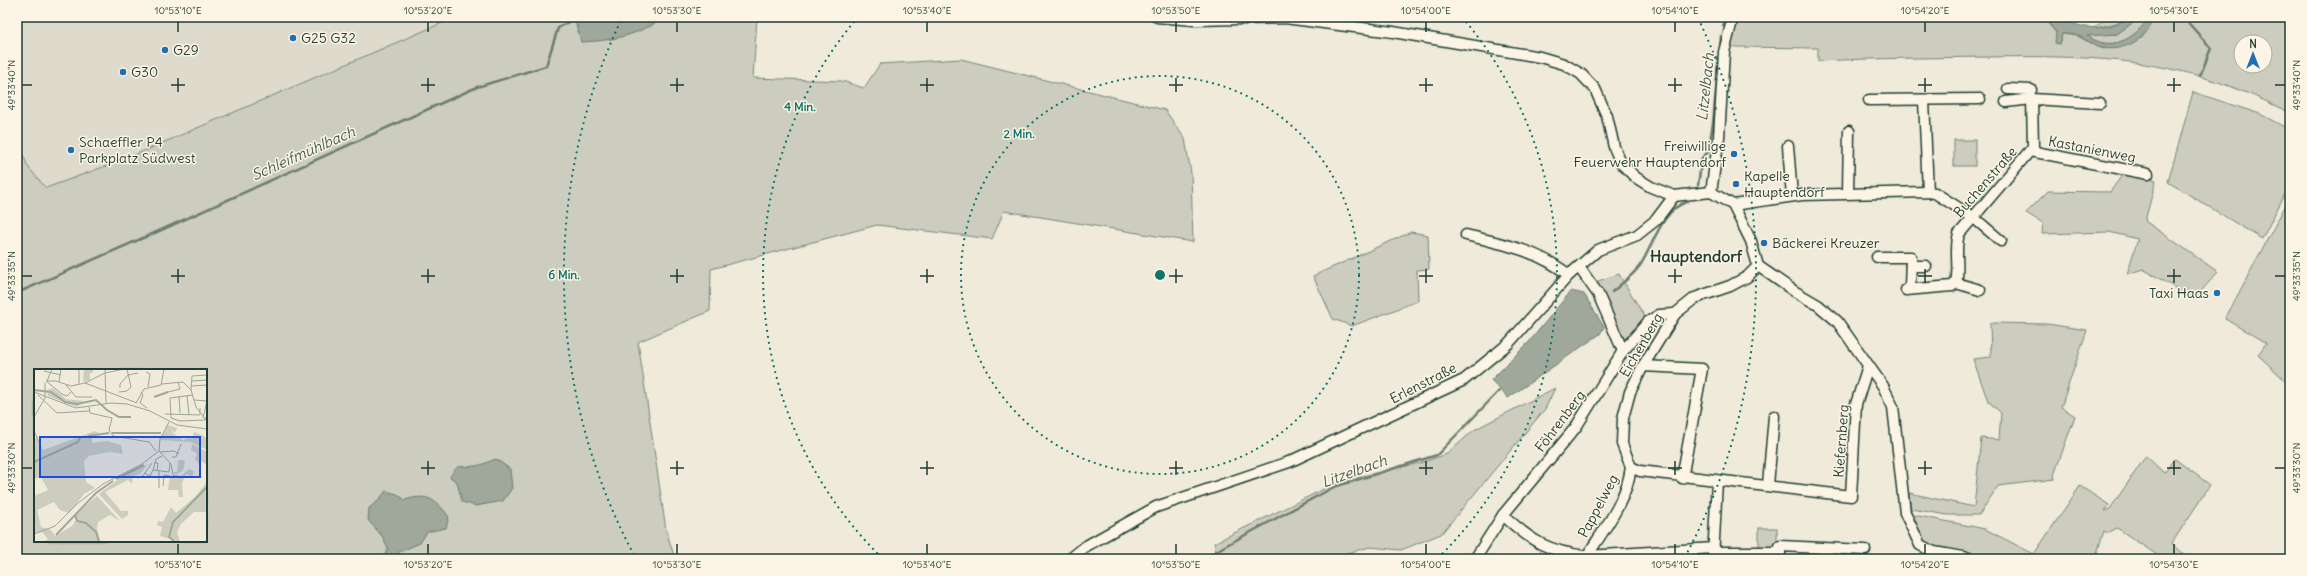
<svg xmlns="http://www.w3.org/2000/svg" width="2307" height="576" viewBox="0 0 2307 576" font-family="Delius,sans-serif">
	<style>
		.built { fill: #dedbcc }
		.green { fill: #cccdbf; stroke: #76857a; fill-rule: evenodd }
		.water { fill: #9fa89a; stroke: #6c7d71 }
		.lines { fill: none; stroke-linecap: round; stroke-linejoin: round }
		.stream { stroke: #6c7d71; stroke-width: 2.5 }
		.minor-casing { stroke: #1f3d34; stroke-width: 13 }
		.minor { stroke: #fcf5e5; stroke-width: 10 }
		.ticks { fill: none; stroke: #1f3d34; stroke-width: 1.5 }
		.ring { fill: none; stroke: #0f766e; stroke-width: 2; stroke-dasharray: 2 4 }
		.poi-dot { fill: #1f6fb2; stroke: #fcf5e5; stroke-width: 1.5 }
		.labels { text-anchor: middle; dominant-baseline: central; stroke-width: 3; stroke-linejoin: round; paint-order: stroke }
		.poi-label { font-size: 14px; fill: #1f3d34; stroke: #fcf5e5; text-anchor: start }
		.street-label { font-size: 14px; fill: #1f3d34; stroke: #fcf5e5 }
		.water-label { font-size: 15px; font-style: italic; fill: #455d53; stroke: #fcf5e5 }
		.quarter-label { font-size: 16px; font-weight: bold; fill: #1f3d34; stroke: #fcf5e5 }
		.inset-river { fill: none; stroke: #9fa89a; stroke-width: 2 }
		.inset-road { fill: none; stroke: #9ca598; stroke-width: 1 }
		.view { fill: #1d4ed8; fill-opacity: 0.15; stroke: #1d4ed8; stroke-width: 2 }
		.inset-edge { fill: none; stroke: #1f3d34; stroke-width: 2 }
		.centre { fill: #0f766e; stroke: #fcf5e5; stroke-width: 2 }
		.ring-label { font-size: 12px; text-anchor: middle; font-weight: bold; fill: #0f766e; stroke: #fcf5e5; stroke-width: 3; stroke-linejoin: round; paint-order: stroke }
		.neatline { fill: none; stroke: #1f3d34; stroke-width: 1.5 }
		.ticks-label { font-size: 10px; text-anchor: middle; fill: #1f3d34 }
	</style>
	<rect width="100%" height="100%" fill="#efeada"/>
	<filter id="ink" filterUnits="userSpaceOnUse"><feTurbulence type="fractalNoise" baseFrequency=".025" numOctaves="2"/><feDisplacementMap in="SourceGraphic" scale="8" xChannelSelector="R" yChannelSelector="G"/><feConvolveMatrix kernelMatrix="1 2 1 2 8 2 1 2 1" color-interpolation-filters="sRGB"/></filter>
	<g filter="url(#ink)">
		<polygon class="built" points="17,17 456,17 125,159 46,189 28,167 17,140"/>
		<g class="green">
			<path d="M456 17H575L577 30 650 27 662 17H757L753 78 842 81 864 88 880 64 961 59 1165 110 1185 139 1191 173 1193 242 1004 211 992 239 877 225 711 269 710 311 638 342 666 530 675 559H17V140L28 167 46 188 125 159ZM35 370H206V541H35Z"/>
			<path d="M1737 17H2043L2056 33 2059 44 2062 34 2078 36 2093 45 2104 49 2142 38 2155 17H2290V113C2255 95 2218 80 2180 71 2117 56 2052 56 1987 57 1931 58 1874 58 1818 61V48L1736 47 1731 46ZM2241 42H2265V66H2241Z"/>
			<polygon points="2107,17 2128,17 2124,21 2093,29"/>
			<path d="M2141 17H2149C2136 40 2110 53 2087 35L2117 34Z"/>
			<polygon points="2193,92 2260,114 2290,130 2290,184 2262,239 2168,182"/>
			<rect x="1954" y="140" width="21" height="26"/>
			<polygon points="2123,174 2156,180 2145,221 2218,272 2194,299 2143,269 2127,274 2138,239 2109,232 2042,234 2043,223 2026,213 2048,191 2110,192"/>
			<polygon points="2290,197 2290,378 2287,382 2258,355 2266,343 2225,319"/>
			<polygon points="1411,232 1428,235 1429,269 1417,270 1418,301 1352,326 1333,319 1313,276"/>
			<polygon points="1619,274 1648,322 1623,351 1595,282"/>
			<polygon points="1990,323 2047,324 2087,330 2061,407 2075,416 2054,475 2055,479 1998,486 1979,515 1948,515 1911,509 1909,493 1974,507 1981,438 1999,440 2001,413 1988,401 1973,359 1991,357"/>
			<polygon points="1555,388 1545,409 1441,534 1401,550 1370,547 1340,555 1341,559 1217,559 1214,543 1340,481 1420,463 1447,454 1474,430"/>
			<polygon points="2146,456 2164,473 2175,459 2210,485 2172,543 2189,559 2163,559 2117,528 2108,533 2104,531 2095,559 1979,559 1931,548 1919,534 1914,515 1985,529 2034,554 2080,486 2109,505 2105,511 2110,509"/>
			<rect x="1759" y="528" width="18" height="21"/>
		</g>
		<g class="water">
			<path d="M575 17H662C639 36 610 41 581 42Z"/>
			<path d="M2043 17C2072 17 2078 34 2112 25 2118 23 2124 22 2128 17H2141L2117 34 2087 36C2109 54 2137 38 2149 17H2155C2148 38 2125 52 2103 48 2093 47 2087 39 2078 36 2073 34 2067 34 2062 34L2059 44 2055 43 2056 32Z"/>
			<polygon points="1571,291 1584,294 1604,327 1600,334 1508,398 1491,380 1529,342"/>
			<path d="M496 459 510 469 512 488 503 501 476 506 462 502 457 482 450 477C458 462 461 468 474 466 481 466 489 461 496 459Z"/>
			<path d="M386 491 397 494 405 500C427 493 436 499 449 517L446 528 427 532 420 543 399 552 397 559H383L388 548 382 536 368 520 369 508 378 501Z"/>
		</g>
		<g class="lines">
			<g class="stream">
				<polyline points="2183,17 2211,48 2200,76"/>
				<polyline points="1723,26 1726,17"/>
				<polyline points="1698,185 1702,158 1708,152 1713,123 1721,36"/>
				<path d="M1612 292C1621 284 1634 275 1641 264 1653 245 1663 208 1687 202"/>
				<polyline points="17,293 159,231 477,87 546,66 558,28 575,18"/>
				<polyline points="1204,559 1223,547 1334,487 1437,455 1499,391"/>
			</g>
			<g class="minor-casing">
				<g id="minor">
					<polyline points="1157,17 1194,20 1285,18 1393,32 1540,57 1564,64 1581,74 1595,89 1607,116 1614,147 1621,163 1635,177 1651,187 1674,196 1711,192"/>
					<polyline points="2008,89 2031,90"/>
					<polyline points="1869,100 1980,99"/>
					<polyline points="1924,100 1928,192"/>
					<polyline points="2006,102 2032,99 2100,103"/>
					<polyline points="1788,146 1792,196"/>
					<polyline points="2030,151 2148,174"/>
					<polyline points="1711,192 1733,205 1751,241 1758,266 1794,291 1818,305 1837,321 1883,386 1893,407 1905,513 1920,545 1934,552 1974,559"/>
					<polyline points="1711,192 1719,137 1724,52 1733,17"/>
					<polyline points="1848,193 1849,131"/>
					<polyline points="1733,205 1802,195 1928,192 1935,193 1973,217 2001,241"/>
					<path d="M1466 235C1504 244 1537 250 1569 275"/>
					<polyline points="1877,257 1911,257 1910,289"/>
					<polyline points="1758,266 1747,277 1730,286 1695,298 1675,314 1643,366 1630,392 1623,418 1622,444 1631,467 1640,471 1851,496 1856,404 1868,366"/>
					<polyline points="1911,266 1926,266"/>
					<polyline points="1579,267 1598,294 1623,351"/>
					<polyline points="1956,283 1980,290"/>
					<path d="M1906 290 1952 286 1956 283C1960 266 1954 250 1959 234L2033 147 2032 99"/>
					<polyline points="1643,366 1702,369 1682,478"/>
					<polyline points="1768,485 1774,416"/>
					<path d="M1503 515C1531 541 1548 552 1587 556 1605 528 1627 500 1631 467"/>
					<polyline points="1714,552 1780,552"/>
					<polyline points="1587,556 1714,548"/>
					<polyline points="1070,559 1086,546 1156,507 1289,462 1464,380 1508,344 1569,275 1598,250 1637,235 1656,220 1674,196"/>
					<polyline points="1475,559 1503,515 1576,427 1623,351 1648,322 1659,315 1675,314"/>
					<polyline points="1713,559 1717,481"/>
					<polyline points="1780,559 1780,546 1865,550"/>
				</g>
			</g>
			<use href="#minor" class="minor"/>
		</g>
	</g>
	<path class="ticks" d="M178 22V32M428 22V32M677 22V32M927 22V32M1176 22V32M1426 22V32M1675 22V32M1925 22V32M2174 22V32M178 78V92M428 78V92M677 78V92M927 78V92M1176 78V92M1426 78V92M1675 78V92M1925 78V92M2174 78V92M22 85H32M171 85H185M421 85H435M670 85H684M920 85H934M1169 85H1183M1419 85H1433M1668 85H1682M1918 85H1932M2167 85H2181M2275 85H2285M178 269V283M428 269V283M677 269V283M927 269V283M1176 269V283M1426 269V283M1675 269V283M1925 269V283M2174 269V283M22 276H32M171 276H185M421 276H435M670 276H684M920 276H934M1169 276H1183M1419 276H1433M1668 276H1682M1918 276H1932M2167 276H2181M2275 276H2285M428 461V475M677 461V475M927 461V475M1176 461V475M1426 461V475M1675 461V475M1925 461V475M2174 461V475M22 468H32M421 468H435M670 468H684M920 468H934M1169 468H1183M1419 468H1433M1668 468H1682M1918 468H1932M2167 468H2181M2275 468H2285M178 544V554M428 544V554M677 544V554M927 544V554M1176 544V554M1426 544V554M1675 544V554M1925 544V554M2174 544V554"/>
	<g class="ring">
		<circle cx="1160" cy="275" r="199"/>
		<path d="M882 558A397 397 0 0 1 858 17M1462 17A397 397 0 0 1 1438 558"/>
		<path d="M634 555A596 596 0 0 1 622 18M1698 18A596 596 0 0 1 1686 555"/>
	</g>
	<g class="poi-dot">
		<circle cx="293" cy="38" r="4"/>
		<circle cx="165" cy="50" r="4"/>
		<circle cx="123" cy="72" r="4"/>
		<circle cx="71" cy="150" r="4"/>
		<circle cx="1734" cy="154" r="4"/>
		<circle cx="1736" cy="184" r="4"/>
		<circle cx="1764" cy="243" r="4"/>
		<circle cx="2217" cy="293" r="4"/>
	</g>
	<g class="labels">
		<g class="poi-label">
			<text x="301" y="38">G25 G32</text>
			<text x="173" y="50">G29</text>
			<text x="131" y="72">G30</text>
			<text x="79" y="142">Schaeffler P4<tspan x="79" dy="16">Parkplatz Südwest</tspan></text>
			<text x="1726" y="146" text-anchor="end">Freiwillige<tspan x="1726" dy="16">Feuerwehr Hauptendorf</tspan></text>
			<text x="1744" y="176">Kapelle<tspan x="1744" dy="16">Hauptendorf</tspan></text>
			<text x="1772" y="243">Bäckerei Kreuzer</text>
			<text x="2209" y="293" text-anchor="end">Taxi Haas</text>
		</g>
		<g class="street-label">
			<text transform="translate(2092 149) rotate(11)">Kastanienweg</text>
			<text transform="translate(1985 182) rotate(-49)">Buchenstraße</text>
			<text transform="translate(1641 345) rotate(-60)">Eichenberg</text>
			<text transform="translate(1423 383) rotate(-27)">Erlenstraße</text>
			<text transform="translate(1560 421) rotate(-53)">Föhrenberg</text>
			<text transform="translate(1841 441) rotate(-86)">Kiefernberg</text>
			<text transform="translate(1598 506) rotate(-62)">Pappelweg</text>
		</g>
		<g class="water-label">
			<text transform="translate(1705 87) rotate(-84)">Litzelbach</text>
			<text transform="translate(303 153) rotate(-24)">Schleifmühlbach</text>
			<text transform="translate(1354 471) rotate(-20)">Litzelbach</text>
		</g>
		<g class="quarter-label">
			<text x="1696" y="256">Hauptendorf</text>
		</g>
	</g>
	<g transform="translate(34 369)">
		<rect width="173" height="173" fill="#efeada"/>
		<path d="M50 0H59V4H56V11L49 13ZM19 19 32 30 49 32V34L43 38 14 27 13 21ZM134 56 143 59 141 64 137 60 140 65 149 71 159 67 160 63 170 67 173 71V81L157 73 126 71 131 61 134 62 131 60ZM61 62 66 65 58 69V74L73 72 87 76 89 85 76 83 55 87 50 92 52 113 61 119 50 125 35 144 26 141 20 133 3 141 7 158 17 161 21 167 38 157 42 151 41 145 63 127 86 152 76 146 64 153 63 160 67 173H10L14 170 8 163 0 165V127L14 121 7 108 0 110V71L3 68 9 81ZM158 75 173 83V96L167 92 165 95 161 90 163 85 157 81ZM144 91H151L150 97 149 102 142 105 147 107 155 100 160 102 158 108 152 105 148 114 149 128H145L144 121H134L136 108 145 109 139 103H143ZM114 95 106 105 99 107 98 115 94 111 71 123 87 142H94V146L88 150 65 125 90 106ZM173 113V143H160L147 155 143 163 146 173 126 167 128 158 123 156 124 152 129 153 137 138 142 144 161 128Z" fill="#cccdbf"/>
		<path class="inset-river" d="M0 21 17 23 31 33 43 35 62 31 73 41 85 48H97M120 28 134 23M78 64H127M54 67 75 64M0 93 44 73 46 69M82 110 110 96M41 146 43 152 52 154 62 163 65 173M22 166 62 124 79 112M141 173 135 168 139 153 173 118"/>
		<path class="inset-road" d="M71 0 72 34M10 2 27 6M112 3 116 5 114 18M12 12H22L37 17 51 14 103 34M12 12 28 25 33 27 37 23M13 12 18 0M158 12 173 11M25 13 27 0M51 14 71 4 90 0M45 15V0M128 15 149 13 157 21 162 38 172 51M32 16 42 28H58M157 17 173 16M86 19V15L94 6 104 4M157 21 158 7 173 6M0 23 42 39 77 34 93 35 116 42 143 56 173 60M85 23 93 22 97 18 93 0M107 23 109 26 106 34 113 39M134 23 146 20 144 13M4 26 23 44 55 42M153 26 155 46M159 26 136 29 137 49 146 52 171 51 173 46M145 27 146 44M160 31 173 32M102 34 110 20 127 16 130 0M55 38 56 44 78 49 75 61 79 67 115 73 122 82M131 45 166 46V39M0 48 11 29V14M169 49 173 32M135 53 126 70 125 82 137 95 139 106 144 108M0 62 5 73M126 83 140 82 145 85M128 87 122 90 119 101 135 103 136 94M138 88H142L147 75M120 94H124L123 102M110 104 116 107 119 101M103 109 108 108 118 94M129 117 130 106 136 107M125 119V102M0 165 21 157 44 134 69 115 108 95 125 82"/>
		<path class="view" d="M6 68H166V108H6Z"/>
		<rect width="173" height="173" class="inset-edge"/>
	</g>
	<circle cx="1160" cy="275" r="6" class="centre"/>
	<g class="ring-label">
		<text x="800" y="111">4 Min.</text>
		<text x="1019" y="138">2 Min.</text>
		<text x="564" y="279">6 Min.</text>
	</g>
	<rect width="2307" height="576" fill="none" stroke="#fcf5e5" stroke-width="44"/>
	<g transform="translate(2253 54)"><circle r="19" fill="#fcf5e5" stroke="#a4ab9e"/>
	<path d="M0-3L7 15L0 10L-7 15Z" fill="#1f6fb2"/>
	<text y="-6" font-size="11" font-weight="bold" text-anchor="middle" fill="#1f3d34">N</text>
	</g>
	<rect x="22" y="22" width="2263" height="532" class="neatline"/>
	<g class="ticks-label">
		<text x="178" y="14">10°53'10"E</text>
		<text x="428" y="14">10°53'20"E</text>
		<text x="677" y="14">10°53'30"E</text>
		<text x="927" y="14">10°53'40"E</text>
		<text x="1176" y="14">10°53'50"E</text>
		<text x="1426" y="14">10°54'00"E</text>
		<text x="1675" y="14">10°54'10"E</text>
		<text x="1925" y="14">10°54'20"E</text>
		<text x="2174" y="14">10°54'30"E</text>
		<text transform="translate(11 85) rotate(-90)" y="4">49°33'40"N</text>
		<text transform="translate(2296 85) rotate(-90)" y="4">49°33'40"N</text>
		<text transform="translate(11 276) rotate(-90)" y="4">49°33'35"N</text>
		<text transform="translate(2296 276) rotate(-90)" y="4">49°33'35"N</text>
		<text transform="translate(11 468) rotate(-90)" y="4">49°33'30"N</text>
		<text transform="translate(2296 468) rotate(-90)" y="4">49°33'30"N</text>
		<text x="178" y="568">10°53'10"E</text>
		<text x="428" y="568">10°53'20"E</text>
		<text x="677" y="568">10°53'30"E</text>
		<text x="927" y="568">10°53'40"E</text>
		<text x="1176" y="568">10°53'50"E</text>
		<text x="1426" y="568">10°54'00"E</text>
		<text x="1675" y="568">10°54'10"E</text>
		<text x="1925" y="568">10°54'20"E</text>
		<text x="2174" y="568">10°54'30"E</text>
	</g>
</svg>
